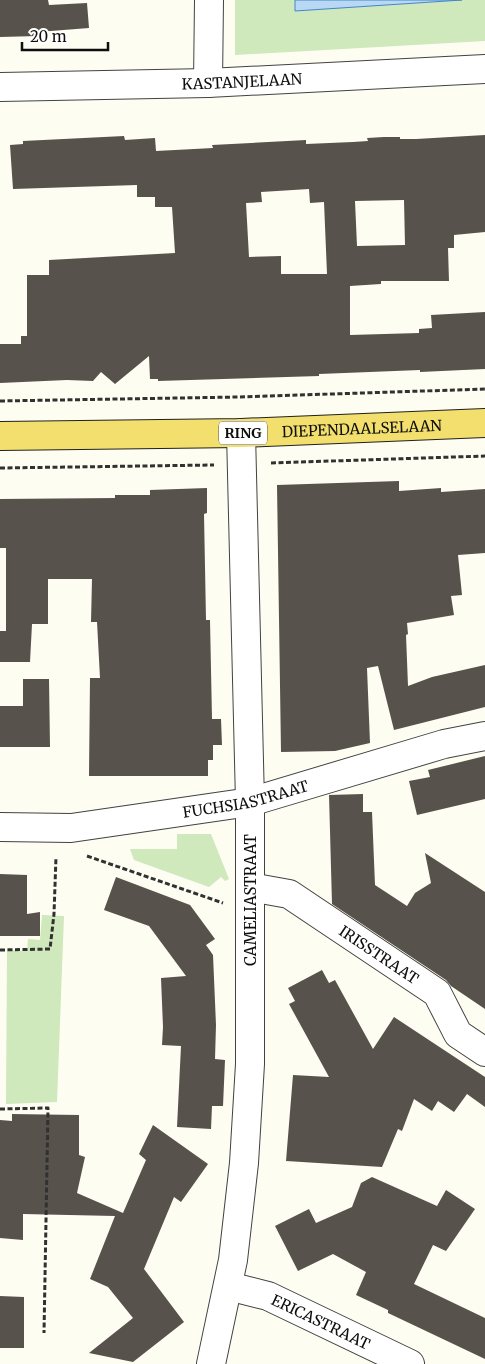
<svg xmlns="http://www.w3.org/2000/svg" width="485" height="1364" viewBox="0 0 485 1364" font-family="Merriweather,serif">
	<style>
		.green { fill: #cfe8bc }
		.water { fill: #b9d8f4; stroke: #4286c8 }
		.building { fill: #58524c; fill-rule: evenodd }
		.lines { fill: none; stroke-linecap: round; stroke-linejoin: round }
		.minor-casing { stroke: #424242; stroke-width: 30 }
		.major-casing { stroke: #202020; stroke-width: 30 }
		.path { stroke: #313131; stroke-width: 3; stroke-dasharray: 5 2.5; stroke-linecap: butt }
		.minor { stroke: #fff; stroke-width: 28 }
		.major { stroke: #f3df6e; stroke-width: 28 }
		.labels { text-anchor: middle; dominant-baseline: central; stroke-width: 5; stroke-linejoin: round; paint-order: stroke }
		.shield { fill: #fff; stroke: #575757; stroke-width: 1 }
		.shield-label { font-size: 14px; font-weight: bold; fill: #0f0f0f }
		.street-label { font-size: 15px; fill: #0f0f0f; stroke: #fff }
	</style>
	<rect width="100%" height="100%" fill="#fefdf2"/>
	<g class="green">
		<polygon points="235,0 295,0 295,10 462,0 485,0 485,41 235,55"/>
		<polygon points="177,834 211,834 229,879 225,881 221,877 209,887 134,860 130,849 177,849"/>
		<polygon points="42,915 64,916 57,1102 6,1104 7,950 27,951 28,939 40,940"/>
	</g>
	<polygon class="water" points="295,0 462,0 295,11"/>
	<g class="building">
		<polygon points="0,0 48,0 49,5 87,3 89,28 38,32 38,36 0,37"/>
		<path d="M485 135V232L454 235V248H448L449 281H381V284L350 286V335L419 333V329L432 328 431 315 485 312V369L420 372V370L319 374V376L158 381V379H150L149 356 115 384 101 372 93 381 67 380 0 383V344H21V336H27V275H49V260L175 253 172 207H155V197H137V185L13 189 10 145 23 144V141L124 136 125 140 155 138 156 151 213 148 212 145 306 140V144L353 142 368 141 367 138 384 137H400V139H416ZM309 189 310 203 324 202 327 274H281V256L249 257 246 203 262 202 261 192ZM404 200 405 245 357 246 355 201Z"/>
		<polygon points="399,481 399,491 441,488 441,492 485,489 485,553 458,555 462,595 451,596 454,615 407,623 408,634 406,635 408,686 432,677 485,665 485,707 394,730 378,666 367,668 370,743 335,751 281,752 277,485"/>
		<polygon points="207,488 207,513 204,514 206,620 210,620 212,719 221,719 222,745 213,745 213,760 208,760 208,776 89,776 90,678 100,678 97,622 91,622 92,579 48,579 48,624 32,624 30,662 0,662 0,631 6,631 6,548 0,548 0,499 115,498 115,495 150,495 150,490"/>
		<polygon points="23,679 49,679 50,747 0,747 0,706 23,706"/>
		<polygon points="485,756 485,799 417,815 409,781 430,777 428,770"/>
		<polygon points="363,794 363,812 372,812 375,885 407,906 415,893 431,883 425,853 485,892 485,1009 451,986 446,980 332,904 329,795"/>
		<polygon points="0,874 27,875 27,914 40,912 40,936 0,936"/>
		<polygon points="116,877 190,905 215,939 206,945 213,955 216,1025 215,1059 225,1060 223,1106 212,1106 211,1129 177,1127 181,1046 162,1045 163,1027 161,978 186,976 149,926 104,910"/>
		<polygon points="322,970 329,983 335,980 373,1049 394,1017 485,1077 485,1107 467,1094 454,1112 438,1101 432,1111 414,1099 402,1131 398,1129 382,1167 286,1161 293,1075 329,1077 289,1004 295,1001 288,988"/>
		<polygon points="12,1114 79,1115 79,1155 85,1157 77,1193 123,1213 146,1160 139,1154 153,1125 208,1164 181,1202 174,1197 144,1269 184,1322 133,1362 89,1353 133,1318 108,1287 90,1279 115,1216 23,1214 23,1240 0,1238 0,1120 12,1121"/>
		<polygon points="372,1177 437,1206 446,1190 475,1209 446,1251 433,1245 414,1284 485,1318 485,1359 388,1313 388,1310 356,1295 366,1272 333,1254 298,1271 275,1226 309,1209 316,1223 352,1207 361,1183"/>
		<polygon points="0,1296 24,1297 24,1348 0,1348"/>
	</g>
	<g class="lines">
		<g class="minor-casing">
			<g id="minor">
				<polyline points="208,83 209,0"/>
				<path id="s1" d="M0 87 208 83 485 69"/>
				<path id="s2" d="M0 827 71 828 250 802 444 744 485 736"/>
				<path id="s3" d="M250 887 289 894 437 993 458 1034 485 1052"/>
				<path id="s4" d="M228 1286 268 1296 410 1364"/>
				<polyline points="211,1364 233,1260 244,1163 250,1064 250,802 241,433"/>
			</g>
		</g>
		<g class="major-casing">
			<g id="major">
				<path id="s5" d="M0 436 241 433 485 423"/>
			</g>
		</g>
		<g class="path">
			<polyline points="0,401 239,397 485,389"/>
			<polyline points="271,463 485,456"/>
			<polyline points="0,468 214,465"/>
			<polyline points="87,856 223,903"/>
			<polyline points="0,950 50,949 54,914 56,857"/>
			<polyline points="0,1109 48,1108 44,1333"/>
		</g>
		<use href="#minor" class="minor"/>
		<use href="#major" class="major"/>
	</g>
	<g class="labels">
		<rect class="shield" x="219" y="421.5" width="48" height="23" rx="4"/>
		<g class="shield-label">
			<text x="243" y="433">RING</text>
		</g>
		<g class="street-label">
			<text stroke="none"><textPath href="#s1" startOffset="242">KASTANJELAAN</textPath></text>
			<text stroke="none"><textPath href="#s5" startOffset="362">DIEPENDAALSELAAN</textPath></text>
			<text stroke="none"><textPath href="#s2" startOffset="248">FUCHSIASTRAAT</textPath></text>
			<text transform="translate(250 900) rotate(-90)">CAMELIASTRAAT</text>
			<text stroke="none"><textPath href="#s3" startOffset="148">IRISSTRAAT</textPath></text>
			<text stroke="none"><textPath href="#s4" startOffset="100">ERICASTRAAT</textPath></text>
		</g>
	</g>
	<path d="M22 42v8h86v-8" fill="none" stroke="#0f0f0f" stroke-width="2.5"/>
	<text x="30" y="42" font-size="15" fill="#0f0f0f" stroke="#ffffff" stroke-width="4" paint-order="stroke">20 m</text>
</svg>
